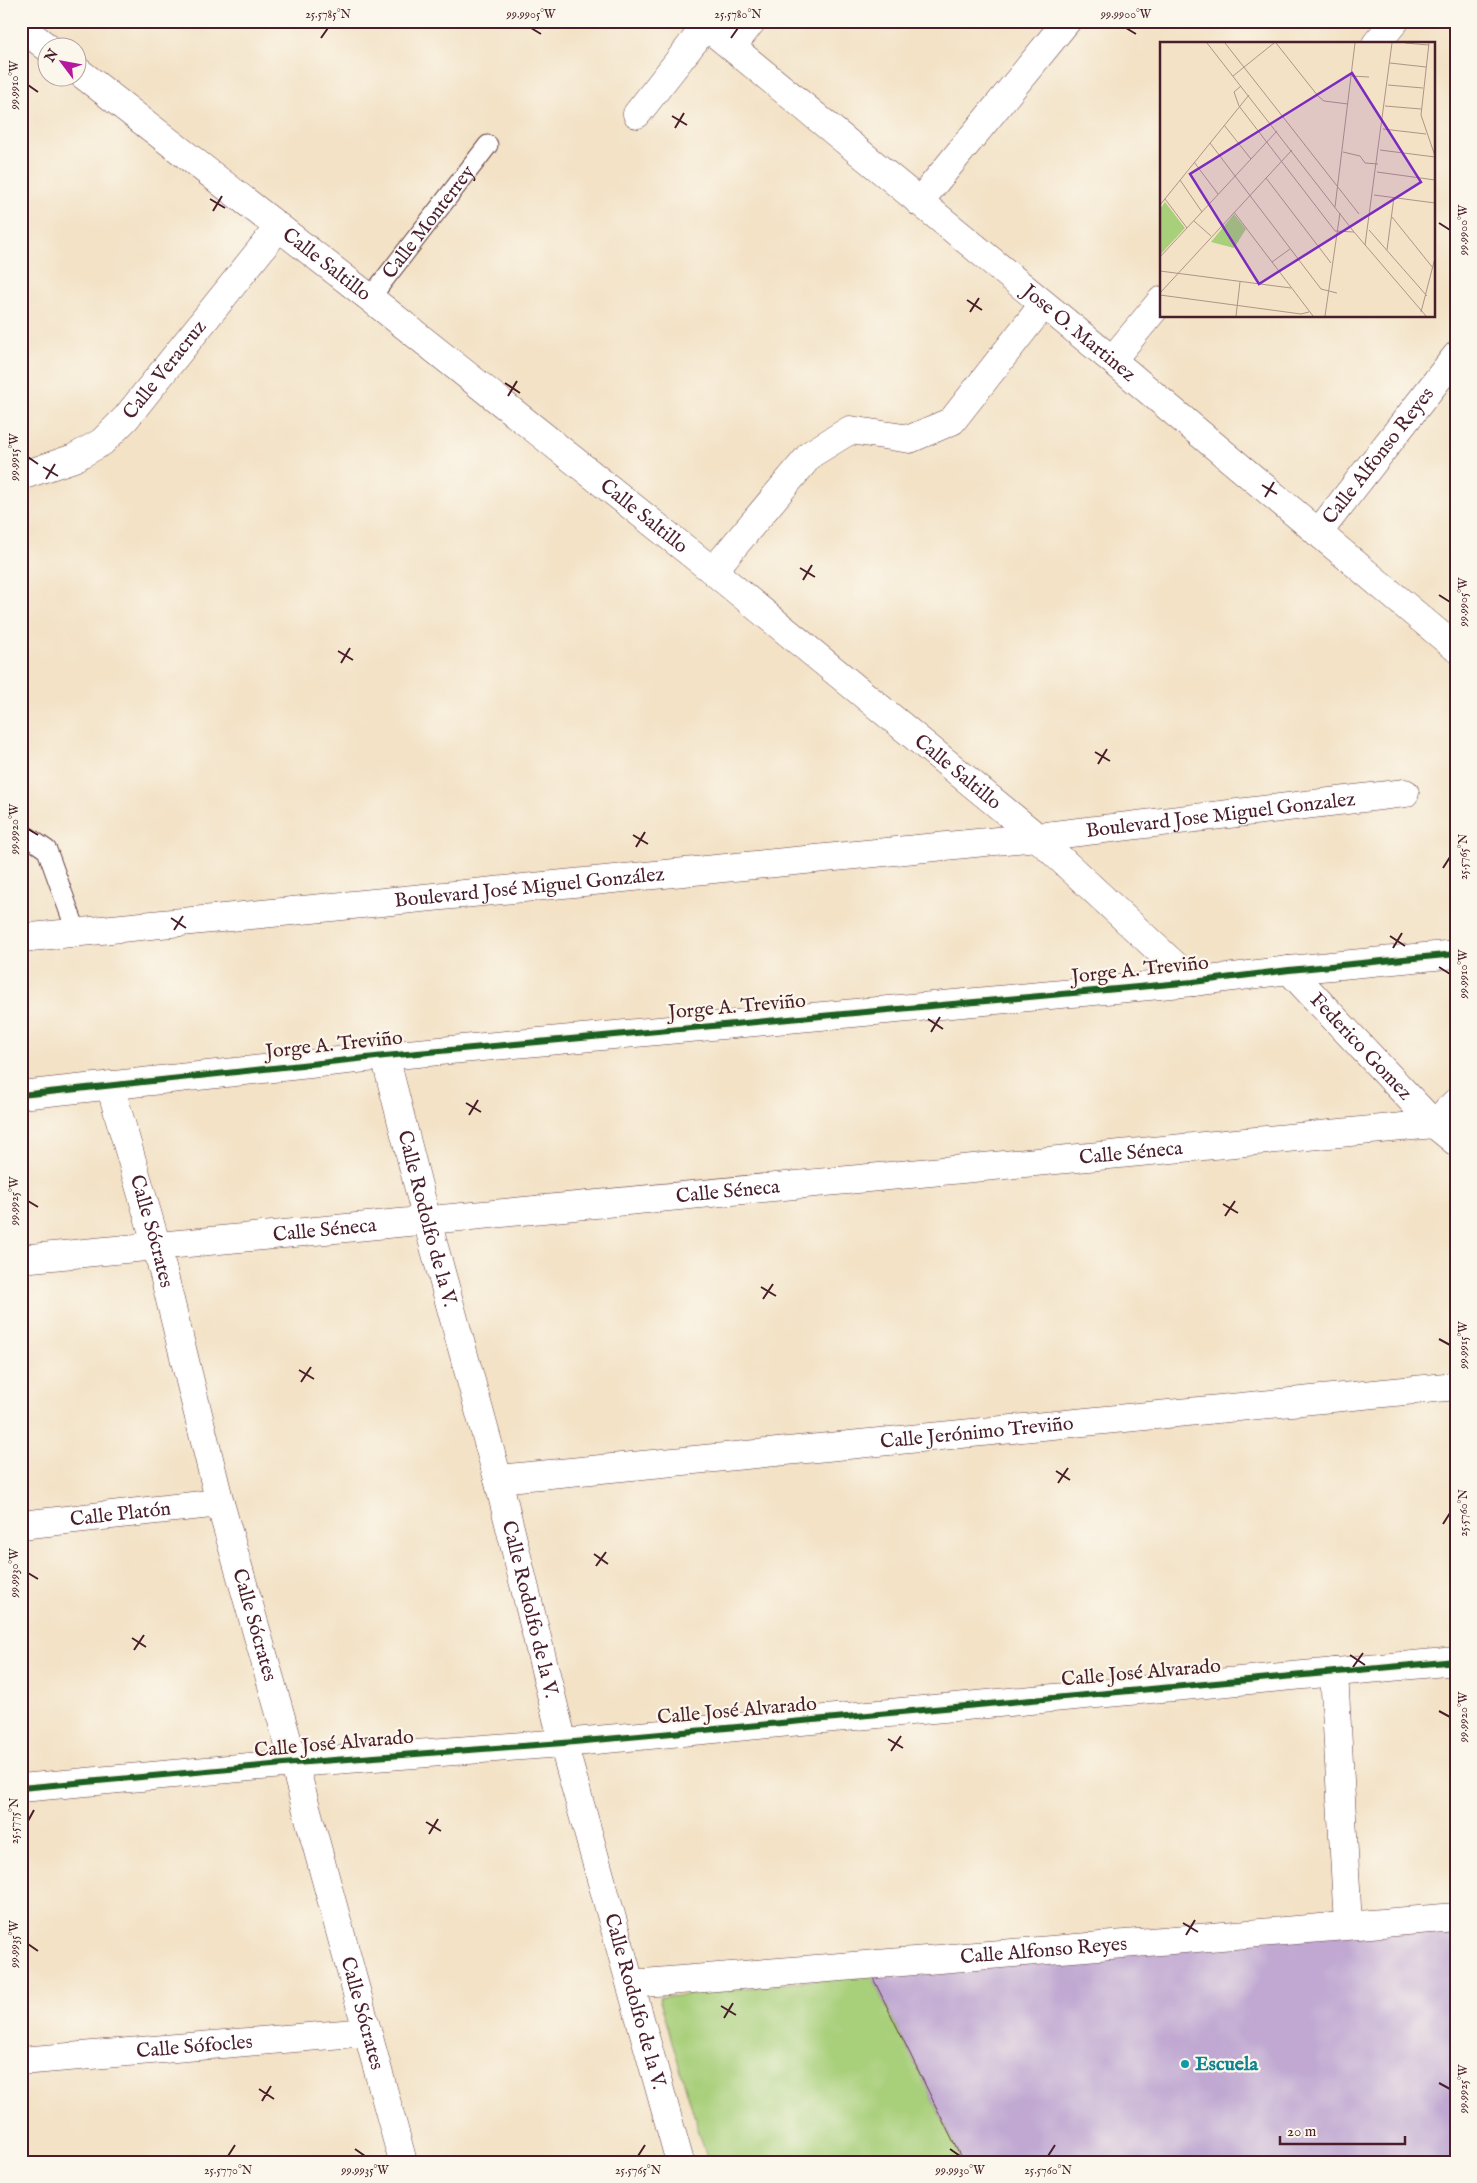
<svg xmlns="http://www.w3.org/2000/svg" width="1477" height="2183" viewBox="0 0 1477 2183" font-family="'IM FELL English',serif">
	<style>
		.green { fill: #a8cf7a; stroke: #797752 }
		.building { fill: #c0a8d2 }
		.lines { fill: none; stroke-linecap: round; stroke-linejoin: round }
		.service-casing { stroke: #633c42; stroke-width: 21 }
		.minor-casing { stroke: #633c42; stroke-width: 29 }
		.tertiary-casing { stroke: #633c42; stroke-width: 29 }
		.service { stroke: #fff; stroke-width: 19 }
		.minor { stroke: #fff; stroke-width: 28 }
		.tertiary { stroke: #fff; stroke-width: 28 }
		.cycleway-casing { stroke: #fbf7ec; stroke-width: 9 }
		.cycleway { stroke: #1b5e20; stroke-width: 6 }
		.ticks { fill: none; stroke: #4a1f2b; stroke-width: 2 }
		.culture-dot { fill: #0f9aa8; stroke: #fbf7ec; stroke-width: 2 }
		.labels { text-anchor: middle; dominant-baseline: central; stroke-width: 4.5; stroke-linejoin: round; paint-order: stroke }
		.street-label { font-size: 20px; fill: #4a1f2b; stroke: #fbf7ec }
		.culture-label { font-size: 20px; font-weight: bold; fill: #0d838f; stroke: #fbf7ec; text-anchor: start }
		.inset-road { fill: none; stroke: #af9488; stroke-width: 1 }
		.view { fill: #7b2cbf; fill-opacity: 0.15; stroke: #7b2cbf; stroke-width: 2.5 }
		.inset-edge { fill: none; stroke: #4a1f2b; stroke-width: 2.5 }
		.neatline { fill: none; stroke: #4a1f2b; stroke-width: 2 }
		.ticks-label { font-size: 12px; text-anchor: middle; fill: #4a1f2b }
	</style>
	<rect width="100%" height="100%" fill="#fbf7ec"/>
	<filter id="ink" filterUnits="userSpaceOnUse"><feTurbulence type="fractalNoise" baseFrequency=".02" numOctaves="2"/><feDisplacementMap in="SourceGraphic" scale="10" xChannelSelector="R" yChannelSelector="G"/><feConvolveMatrix kernelMatrix="1 2 1 2 8 2 1 2 1" color-interpolation-filters="sRGB"/></filter>
	<filter id="wash" filterUnits="userSpaceOnUse"><feTurbulence type="fractalNoise" baseFrequency=".0096" numOctaves="4" result="noise"/><feDisplacementMap in="SourceGraphic" scale="20" xChannelSelector="R" yChannelSelector="G"/><feGaussianBlur stdDeviation="1.12" result="paint"/><feColorMatrix in="noise" values="0 0 0 0 0 0 0 0 0 0 0 0 0 0 0 0 0 1.4 0 .05"/><feComposite in="paint" operator="in"/></filter>
	<g filter="url(#wash)">
		<rect width="100%" height="100%" fill="#f3e2c6"/>
		<polygon class="green" points="871,1974 963,2162 708,2162 659,1998"/>
		<g id="blocks">
			<polygon class="building" points="1456,1921 1456,2154 1449,2162 963,2162 871,1974"/>
		</g>
	</g>
	<g filter="url(#ink)">
		<use href="#blocks" fill-opacity="0" stroke="#633c42" stroke-width="1"/>
		<g class="lines">
			<g class="service-casing">
				<g id="service">
					<path id="s1" d="M370 298 488 145"/>
					<polyline points="21,836 28,837 47,850 77,933"/>
				</g>
			</g>
			<g class="minor-casing">
				<g id="minor">
					<path id="s2" d="M700 21 1112 360 1456 648"/>
					<polyline points="21,27 48,48"/>
					<polyline points="1376,44 1395,21"/>
					<polyline points="732,47 752,21"/>
					<path id="s3" d="M78 71 370 298 713 571 1037 837 1193 982"/>
					<polyline points="637,114 706,26"/>
					<polyline points="919,202 1067,21"/>
					<polyline points="1112,360 1161,301"/>
					<path id="s4" d="M21 476 74 458 102 442 126 418 278 228"/>
					<path id="s5" d="M1318 533 1456 356"/>
					<polyline points="713,571 811,454 850,430 910,439 952,421 1043,305"/>
					<path id="s6" d="M21 938 1037 837 1405 793"/>
					<path id="s7" d="M1289 970 1434 1124 1456 1142"/>
					<path id="s8" d="M385 1056 427 1221 498 1479 563 1743 680 2162"/>
					<path id="s9" d="M110 1085 157 1247 220 1503 294 1763 403 2162"/>
					<polyline points="1434,1124 1456,1102"/>
					<path id="s10" d="M21 1259 1434 1124"/>
					<path id="s11" d="M498 1479 1456 1386"/>
					<path id="s12" d="M21 1525 220 1503"/>
					<polyline points="1334,1672 1348,1925"/>
					<polyline points="21,1788 294,1763 563,1743 1456,1661"/>
					<path id="s13" d="M631 1984 1456 1917"/>
					<path id="s14" d="M21 2061 367 2032"/>
				</g>
			</g>
			<g class="tertiary-casing">
				<polyline id="tertiary" points="21,1095 385,1056 1193,982 1289,970 1456,954"/>
			</g>
			<use href="#service" class="service"/>
			<use href="#minor" class="minor"/>
			<use href="#tertiary" class="tertiary"/>
			<g class="cycleway-casing">
				<g id="cycleway">
					<polyline points="21,1095 385,1056 1193,982 1289,970 1456,954"/>
					<polyline points="21,1788 294,1763 563,1743 1456,1661"/>
				</g>
			</g>
			<use href="#cycleway" class="cycleway"/>
		</g>
	</g>
	<path class="ticks" d="M531 28 541 34M1126 28 1136 34M321 38 328 28M731 38 738 28M28 85 38 92M672 116 687 125M675 128 684 113M210 199 225 208M213 211 222 196M1439 223 1450 230M967 300 982 310M970 312 979 298M505 383 520 393M508 396 517 381M28 457 38 464M43 467 58 476M46 479 55 464M1262 485 1277 494M1265 497 1274 482M800 568 815 577M803 580 812 565M1439 595 1450 602M338 651 353 660M341 663 350 648M1095 752 1110 761M1098 764 1107 749M28 829 38 835M633 835 648 844M636 847 645 832M1443 868 1450 857M171 918 186 928M174 930 183 916M1390 936 1405 946M1393 948 1402 933M1439 967 1450 974M928 1019 943 1029M931 1032 940 1017M466 1103 481 1112M469 1115 478 1100M28 1201 38 1207M1223 1204 1238 1213M1225 1216 1235 1201M761 1287 776 1296M763 1299 773 1284M1439 1339 1450 1345M299 1370 314 1379M301 1382 311 1367M1056 1471 1070 1480M1058 1483 1068 1468M1443 1524 1450 1513M594 1554 608 1564M596 1566 606 1552M28 1573 38 1579M132 1638 146 1647M134 1650 144 1635M1350 1655 1365 1665M1353 1667 1363 1653M1439 1711 1450 1717M888 1739 903 1748M891 1751 901 1736M28 1821 34 1810M426 1822 441 1831M429 1834 438 1819M1183 1923 1198 1932M1186 1935 1195 1920M28 1944 38 1951M721 2006 736 2015M724 2018 733 2003M1439 2083 1450 2089M259 2089 274 2099M262 2101 271 2086M355 2149 365 2156M950 2149 960 2156M228 2156 235 2145M638 2156 645 2145M1048 2156 1055 2145"/>
	<circle class="culture-dot" cx="1185" cy="2064" r="5"/>
	<g class="labels">
		<g class="street-label">
			<text stroke="none"><textPath href="#s1" startOffset="96">Calle Monterrey</textPath></text>
			<text stroke="none"><textPath href="#s3" startOffset="315">Calle Saltillo</textPath></text>
			<text stroke="none"><textPath href="#s2" startOffset="491">Jose O. Martinez</textPath></text>
			<text stroke="none"><textPath href="#s4" startOffset="184">Calle Veracruz</textPath></text>
			<text stroke="none"><textPath href="#s5" startOffset="98">Calle Alfonso Reyes</textPath></text>
			<text stroke="none"><textPath href="#s3" startOffset="720">Calle Saltillo</textPath></text>
			<text stroke="none"><textPath href="#s3" startOffset="1125">Calle Saltillo</textPath></text>
			<text stroke="none"><textPath href="#s6" startOffset="1206">Boulevard Jose Miguel Gonzalez</textPath></text>
			<text stroke="none"><textPath href="#s6" startOffset="511">Boulevard José Miguel González</textPath></text>
			<text transform="translate(1140 970) rotate(-6)">Jorge A. Treviño</text>
			<text transform="translate(737 1007) rotate(-5)">Jorge A. Treviño</text>
			<text transform="translate(334 1045) rotate(-6)">Jorge A. Treviño</text>
			<text stroke="none"><textPath href="#s7" startOffset="105">Federico Gomez</textPath></text>
			<text stroke="none"><textPath href="#s10" startOffset="1115">Calle Séneca</textPath></text>
			<text stroke="none"><textPath href="#s10" startOffset="710">Calle Séneca</textPath></text>
			<text stroke="none"><textPath href="#s8" startOffset="168">Calle Rodolfo de la V.</textPath></text>
			<text stroke="none"><textPath href="#s10" startOffset="305">Calle Séneca</textPath></text>
			<text stroke="none"><textPath href="#s9" startOffset="152">Calle Sócrates</textPath></text>
			<text stroke="none"><textPath href="#s11" startOffset="481">Calle Jerónimo Treviño</textPath></text>
			<text stroke="none"><textPath href="#s12" startOffset="100">Calle Platón</textPath></text>
			<text stroke="none"><textPath href="#s8" startOffset="572">Calle Rodolfo de la V.</textPath></text>
			<text stroke="none"><textPath href="#s9" startOffset="559">Calle Sócrates</textPath></text>
			<text transform="translate(1141 1673) rotate(-5)">Calle José Alvarado</text>
			<text transform="translate(737 1711) rotate(-5)">Calle José Alvarado</text>
			<text transform="translate(334 1744) rotate(-5)">Calle José Alvarado</text>
			<text stroke="none"><textPath href="#s13" startOffset="414">Calle Alfonso Reyes</textPath></text>
			<text stroke="none"><textPath href="#s8" startOffset="978">Calle Rodolfo de la V.</textPath></text>
			<text stroke="none"><textPath href="#s9" startOffset="962">Calle Sócrates</textPath></text>
			<text stroke="none"><textPath href="#s14" startOffset="174">Calle Sófocles</textPath></text>
		</g>
		<g class="culture-label">
			<text x="1195" y="2064">Escuela</text>
		</g>
	</g>
	<g transform="translate(1160 42)">
		<rect width="275" height="275" fill="#f3e2c6"/>
		<path d="M5 160 25 186 0 213V167ZM74 172 86 187 74 206 51 200Z" fill="#a8cf7a"/>
		<path class="inset-road" d="M47 1 194 190 266 274M65 1 199 172M116 1 158 54 164 59 188 62M245 1 269 3M269 1 261 73 275 114M230 21 266 25M73 34 114 1M191 34 209 35M228 43 263 46M81 44 74 50 79 64 175 189M225 64 261 67M64 83 91 117M223 87 266 92M50 101 161 247 177 251M220 108 275 115M183 110 200 114 205 121 218 122M34 120 58 152M217 130 275 138M106 136 171 221M20 138 42 170M214 153 275 161M5 157 27 186M0 163 89 53M175 165 195 1M74 170 153 274M232 175 273 226M34 179 51 194M209 188 267 254M175 189 194 190M205 203 232 1M227 208 234 155M0 215 117 89M112 220 130 207M0 229 131 246M0 251 132 108M0 253 141 272 149 270M261 270 275 216M76 274 80 240M165 274 180 171"/>
		<path class="view" d="M192 31 261 140 99 242 30 132Z"/>
		<rect width="275" height="275" class="inset-edge"/>
	</g>
	<rect width="1477" height="2183" fill="none" stroke="#fbf7ec" stroke-width="55"/>
	<g transform="translate(62 62) rotate(302)"><circle r="24" fill="#fbf7ec" stroke="#b4a19f"/>
	<path d="M0-4L9 19L0 12L-9 19Z" fill="#b5179e"/>
	<text y="-8" font-size="14" font-weight="bold" text-anchor="middle" fill="#4a1f2b">N</text>
	</g>
	<path d="M1280 2136v8h125v-8" fill="none" stroke="#4a1f2b" stroke-width="2.5"/>
	<text x="1287" y="2136" font-size="15" fill="#4a1f2b" stroke="#fbf7ec" stroke-width="4" paint-order="stroke">20 m</text>
	<rect x="28" y="28" width="1422" height="2128" class="neatline"/>
	<g class="ticks-label">
		<text x="328" y="18">25.5785°N</text>
		<text x="531" y="18">99.9905°W</text>
		<text x="738" y="18">25.5780°N</text>
		<text x="1126" y="18">99.9900°W</text>
		<text transform="translate(14 85) rotate(-90)" y="4">99.9910°W</text>
		<text transform="translate(1463 230) rotate(-90)" y="4">99.9900°W</text>
		<text transform="translate(14 457) rotate(-90)" y="4">99.9915°W</text>
		<text transform="translate(1463 602) rotate(-90)" y="4">99.9905°W</text>
		<text transform="translate(14 829) rotate(-90)" y="4">99.9920°W</text>
		<text transform="translate(1463 857) rotate(-90)" y="4">25.5765°N</text>
		<text transform="translate(1463 974) rotate(-90)" y="4">99.9910°W</text>
		<text transform="translate(14 1201) rotate(-90)" y="4">99.9925°W</text>
		<text transform="translate(1463 1345) rotate(-90)" y="4">99.9915°W</text>
		<text transform="translate(1463 1513) rotate(-90)" y="4">25.5760°N</text>
		<text transform="translate(14 1573) rotate(-90)" y="4">99.9930°W</text>
		<text transform="translate(1463 1717) rotate(-90)" y="4">99.9920°W</text>
		<text transform="translate(14 1821) rotate(-90)" y="4">25.5775°N</text>
		<text transform="translate(14 1944) rotate(-90)" y="4">99.9935°W</text>
		<text transform="translate(1463 2089) rotate(-90)" y="4">99.9925°W</text>
		<text x="228" y="2174">25.5770°N</text>
		<text x="365" y="2174">99.9935°W</text>
		<text x="638" y="2174">25.5765°N</text>
		<text x="960" y="2174">99.9930°W</text>
		<text x="1048" y="2174">25.5760°N</text>
	</g>
</svg>
